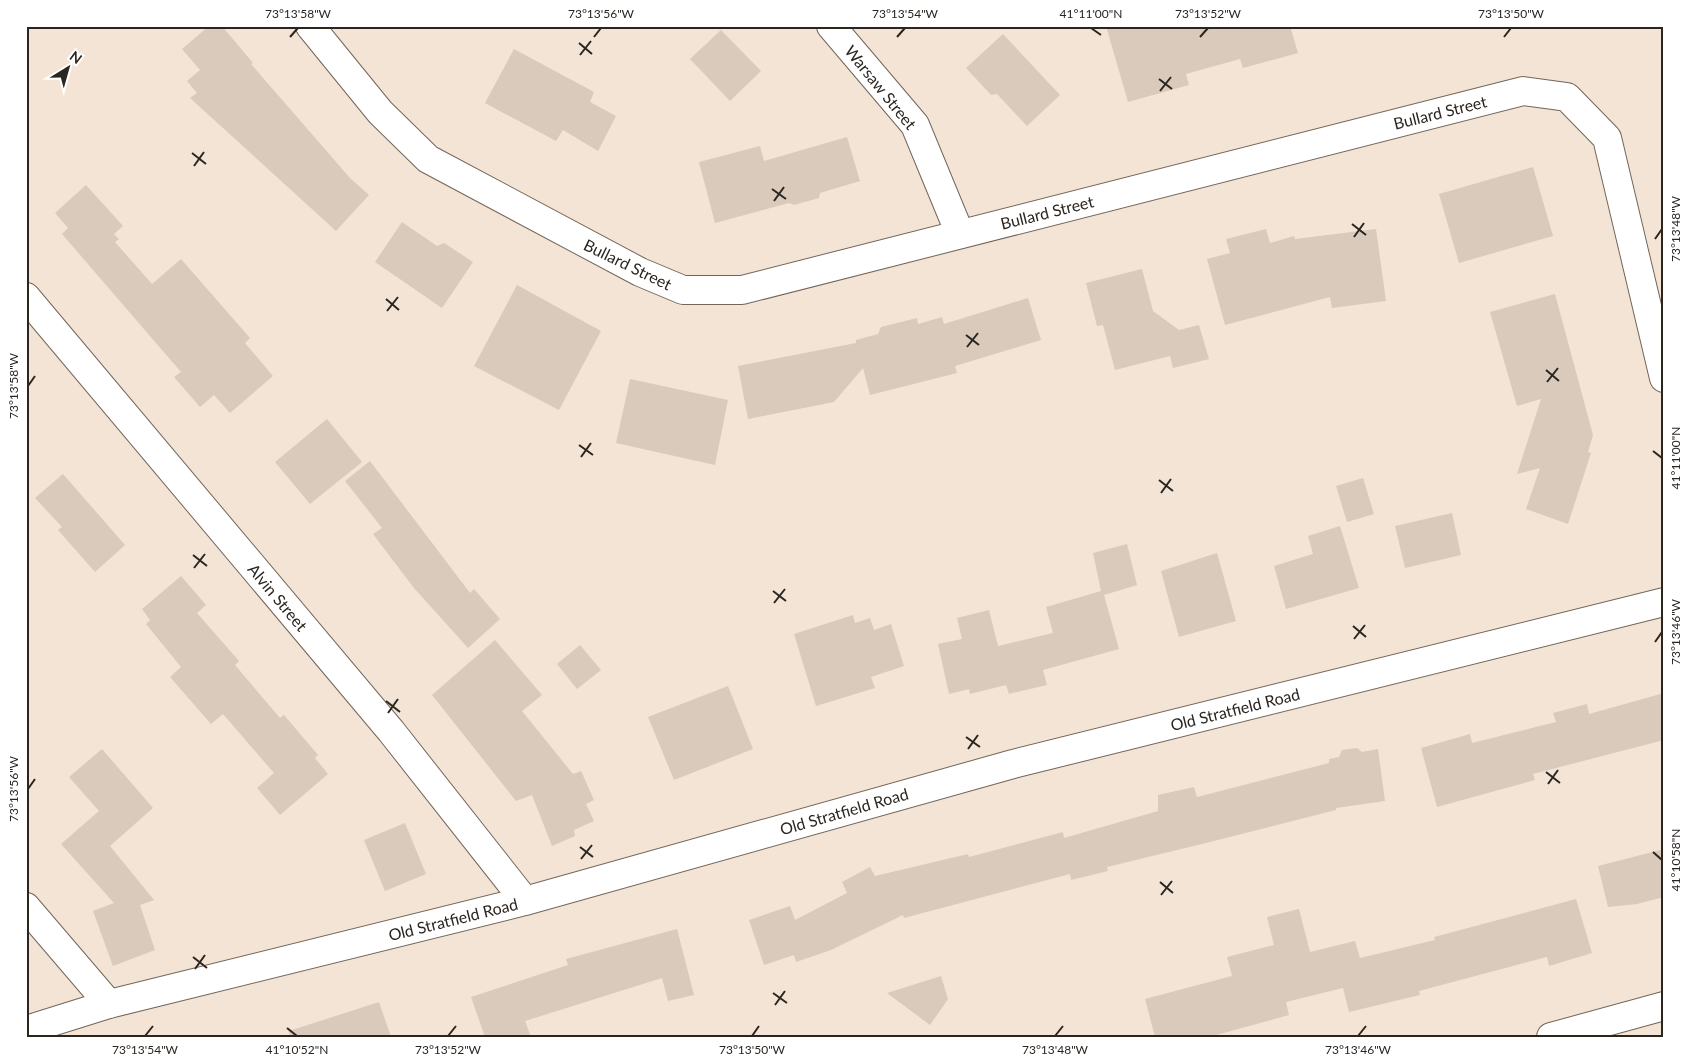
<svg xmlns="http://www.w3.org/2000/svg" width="1690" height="1063" viewBox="0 0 1690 1063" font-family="Lato,sans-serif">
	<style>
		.building { fill: #d9cabb }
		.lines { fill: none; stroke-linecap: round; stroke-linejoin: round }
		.minor-casing { stroke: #736659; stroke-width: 30 }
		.minor { stroke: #fff; stroke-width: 28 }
		.ticks { fill: none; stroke: #2b2520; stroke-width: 2 }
		.labels { text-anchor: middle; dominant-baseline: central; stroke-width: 4.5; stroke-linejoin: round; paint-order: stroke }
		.street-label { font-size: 16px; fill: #2b2520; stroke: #fff }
		.neatline { fill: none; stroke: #2b2520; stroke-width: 2 }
		.ticks-label { font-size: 12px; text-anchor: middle; fill: #2b2520 }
	</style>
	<rect width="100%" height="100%" fill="#f3e4d5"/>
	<g class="building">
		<polygon points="209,26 222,26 253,63 251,64 350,178 369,195 336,231 190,98 197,93 187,81 200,70 182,49"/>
		<polygon points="1106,26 1290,26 1298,53 1243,68 1240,59 1186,74 1189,85 1128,102"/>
		<polygon points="721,30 761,71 730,101 690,59"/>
		<polygon points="1003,34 1060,95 1027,126 997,94 991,95 966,68"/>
		<polygon points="514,49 594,92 590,102 616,116 598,151 563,130 556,141 485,103"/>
		<polygon points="847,137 860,181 820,193 819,198 794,205 789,203 715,223 699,162 760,146 764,161"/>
		<polygon points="1533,167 1553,236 1459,263 1439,194"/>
		<polygon points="86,185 123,226 114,234 119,239 115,242 152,284 181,259 250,338 245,343 273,376 230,413 214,395 200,407 174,377 181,372 62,234 68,228 55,213"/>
		<polygon points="402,222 437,246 444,243 473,262 442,308 375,262"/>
		<polygon points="1266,229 1270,243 1294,236 1295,239 1376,229 1386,301 1332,308 1330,297 1225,325 1207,259 1230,253 1226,239"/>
		<polygon points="1142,269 1153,311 1179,330 1199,325 1209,359 1173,368 1170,356 1115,370 1103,325 1097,326 1086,283"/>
		<polygon points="517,285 601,331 559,410 474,366"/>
		<polygon points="1555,294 1593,435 1588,452 1591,453 1568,524 1526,509 1540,468 1517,474 1541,399 1517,406 1490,312"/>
		<polygon points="1028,298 1041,340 955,366 957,373 870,395 863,368 834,402 748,419 738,366 856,343 856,340 878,334 881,327 917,318 918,324 942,317 944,324"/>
		<polygon points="630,379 728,400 715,465 616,443"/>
		<polygon points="327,419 362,462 310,504 275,462"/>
		<polygon points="370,461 470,593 474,589 500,619 468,648 414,588 373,534 382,528 345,481"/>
		<polygon points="63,474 125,545 95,572 58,530 62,527 35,498"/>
		<polygon points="1363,478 1374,514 1347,522 1336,486"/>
		<polygon points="1452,513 1461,555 1405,568 1395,526"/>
		<polygon points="1340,526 1359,588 1286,609 1274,566 1313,554 1308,536"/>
		<polygon points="1127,544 1137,585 1104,595 1119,649 1043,670 1047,685 1009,694 1006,685 970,694 969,689 949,694 938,644 962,639 957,618 989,610 998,646 1053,633 1046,607 1101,591 1093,553"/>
		<polygon points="1217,553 1236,621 1179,637 1161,571"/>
		<polygon points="181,576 206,605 197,613 239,661 235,665 280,718 284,715 318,755 315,758 328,774 280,815 257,788 274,773 223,714 211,724 170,677 181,667 146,624 150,620 142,609"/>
		<polygon points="853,615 855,623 870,618 874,630 891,624 904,666 871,677 875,688 816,706 794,634"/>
		<polygon points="495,640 542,695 522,711 573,774 581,771 594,800 586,804 594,821 574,830 575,836 552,846 532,795 516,801 432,695"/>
		<polygon points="580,645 601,670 577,689 557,664"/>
		<polygon points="728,686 753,749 674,780 648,717"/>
		<polygon points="1664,693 1664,740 1533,774 1535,780 1437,807 1421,748 1470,734 1472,743 1556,722 1553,713 1587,704 1589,714"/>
		<polygon points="1357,748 1362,752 1378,749 1385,801 1336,808 1336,810 1210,842 1107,867 1108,871 1071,880 1070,874 904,918 903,915 831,950 796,962 794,955 764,965 749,920 790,906 795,920 847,893 842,882 870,867 875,876 968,854 969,857 1063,832 1064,838 1158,811 1158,795 1194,787 1197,797 1329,763 1329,759 1339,757 1342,750"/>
		<polygon points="102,749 153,808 110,846 154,900 140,905 155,950 113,966 93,911 114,903 61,844 99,811 69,777"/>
		<polygon points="405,823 426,874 385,891 364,840"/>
		<polygon points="1664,849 1664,897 1637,904 1608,907 1598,866"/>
		<polygon points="1576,899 1592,953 1549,966 1547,957 1419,991 1420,995 1349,1012 1343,988 1286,1002 1289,1015 1209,1037 1155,1037 1145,999 1232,976 1227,957 1274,945 1267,917 1299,909 1310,952 1355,941 1360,958 1435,940 1434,937"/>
		<polygon points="677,929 694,995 668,1001 662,978 525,1021 531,1037 485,1037 471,997 568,965 566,959"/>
		<polygon points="941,976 948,999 930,1025 887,993"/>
		<polygon points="379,1002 391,1037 290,1037 289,1031"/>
	</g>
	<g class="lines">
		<g class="minor-casing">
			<g id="minor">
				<polyline points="310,26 380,112 428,159 640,272 683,290 742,290 1523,91 1567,97 1607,138 1664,378"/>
				<polyline points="831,26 915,125 960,234"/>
				<polyline points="26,297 391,731 525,901"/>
				<polyline points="26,907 109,1004"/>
				<polyline points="26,1030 109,1004 525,901 1013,764 1664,602"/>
				<polyline points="1551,1037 1664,1006"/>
			</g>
		</g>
		<use href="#minor" class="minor"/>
	</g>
	<path class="ticks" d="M1091 28 1101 35M290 37 298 28M594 37 601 28M897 37 905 28M1200 37 1208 28M1504 37 1511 28M579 43 592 54M580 55 591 41M1159 79 1172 89M1160 91 1171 77M192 153 206 164M194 166 204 152M772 189 786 199M774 201 784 187M1352 224 1366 235M1354 237 1364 223M1655 239 1662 229M386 299 399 310M387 311 398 297M966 335 979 345M967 347 978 333M1546 370 1559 381M1547 382 1558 368M28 386 35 376M579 445 593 455M1653 451 1662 458M581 457 591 443M1159 480 1173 491M1161 493 1171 479M193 555 207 566M194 568 205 554M773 591 786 601M774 603 785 589M1353 626 1366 637M1354 639 1365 625M1655 642 1662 632M386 701 400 712M388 713 398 699M966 737 980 747M968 749 978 735M1546 772 1560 783M1548 784 1558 770M28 789 35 779M580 847 593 857M1653 852 1662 860M581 859 592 845M1160 882 1173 893M1161 895 1172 881M193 957 207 968M195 969 205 955M773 993 787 1003M775 1005 785 991M287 1028 297 1036M145 1036 153 1026M448 1036 456 1026M752 1036 759 1026M1055 1036 1063 1026M1358 1036 1366 1026"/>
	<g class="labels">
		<g class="street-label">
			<text transform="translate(881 87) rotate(51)">Warsaw Street</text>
			<text transform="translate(1440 112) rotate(-14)">Bullard Street</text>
			<text transform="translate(1047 212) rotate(-14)">Bullard Street</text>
			<text transform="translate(628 264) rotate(26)">Bullard Street</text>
			<text transform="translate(278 597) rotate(50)">Alvin Street</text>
			<text transform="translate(1235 709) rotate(-14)">Old Stratfield Road</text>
			<text transform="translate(844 811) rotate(-16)">Old Stratfield Road</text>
			<text transform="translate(453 919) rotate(-14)">Old Stratfield Road</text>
		</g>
	</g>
	<rect width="1690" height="1063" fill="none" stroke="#ffffff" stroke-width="55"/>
	<g transform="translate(68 68) rotate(37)" stroke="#ffffff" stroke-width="4" paint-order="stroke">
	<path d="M0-4L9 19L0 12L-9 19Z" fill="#2b2520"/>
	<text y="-8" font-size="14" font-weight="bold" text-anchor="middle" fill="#2b2520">N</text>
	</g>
	<rect x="28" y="28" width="1634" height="1008" class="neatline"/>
	<g class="ticks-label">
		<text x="298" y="18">73°13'58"W</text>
		<text x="601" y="18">73°13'56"W</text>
		<text x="905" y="18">73°13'54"W</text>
		<text x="1091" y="18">41°11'00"N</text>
		<text x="1208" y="18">73°13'52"W</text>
		<text x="1511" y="18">73°13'50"W</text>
		<text transform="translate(1676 229) rotate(-90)" y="4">73°13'48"W</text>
		<text transform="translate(14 386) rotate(-90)" y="4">73°13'58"W</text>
		<text transform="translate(1676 458) rotate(-90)" y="4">41°11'00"N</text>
		<text transform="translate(1676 632) rotate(-90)" y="4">73°13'46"W</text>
		<text transform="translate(14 789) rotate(-90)" y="4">73°13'56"W</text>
		<text transform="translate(1676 860) rotate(-90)" y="4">41°10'58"N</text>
		<text x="145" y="1054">73°13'54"W</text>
		<text x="297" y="1054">41°10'52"N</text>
		<text x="448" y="1054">73°13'52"W</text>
		<text x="752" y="1054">73°13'50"W</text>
		<text x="1055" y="1054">73°13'48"W</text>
		<text x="1358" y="1054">73°13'46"W</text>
	</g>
</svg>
